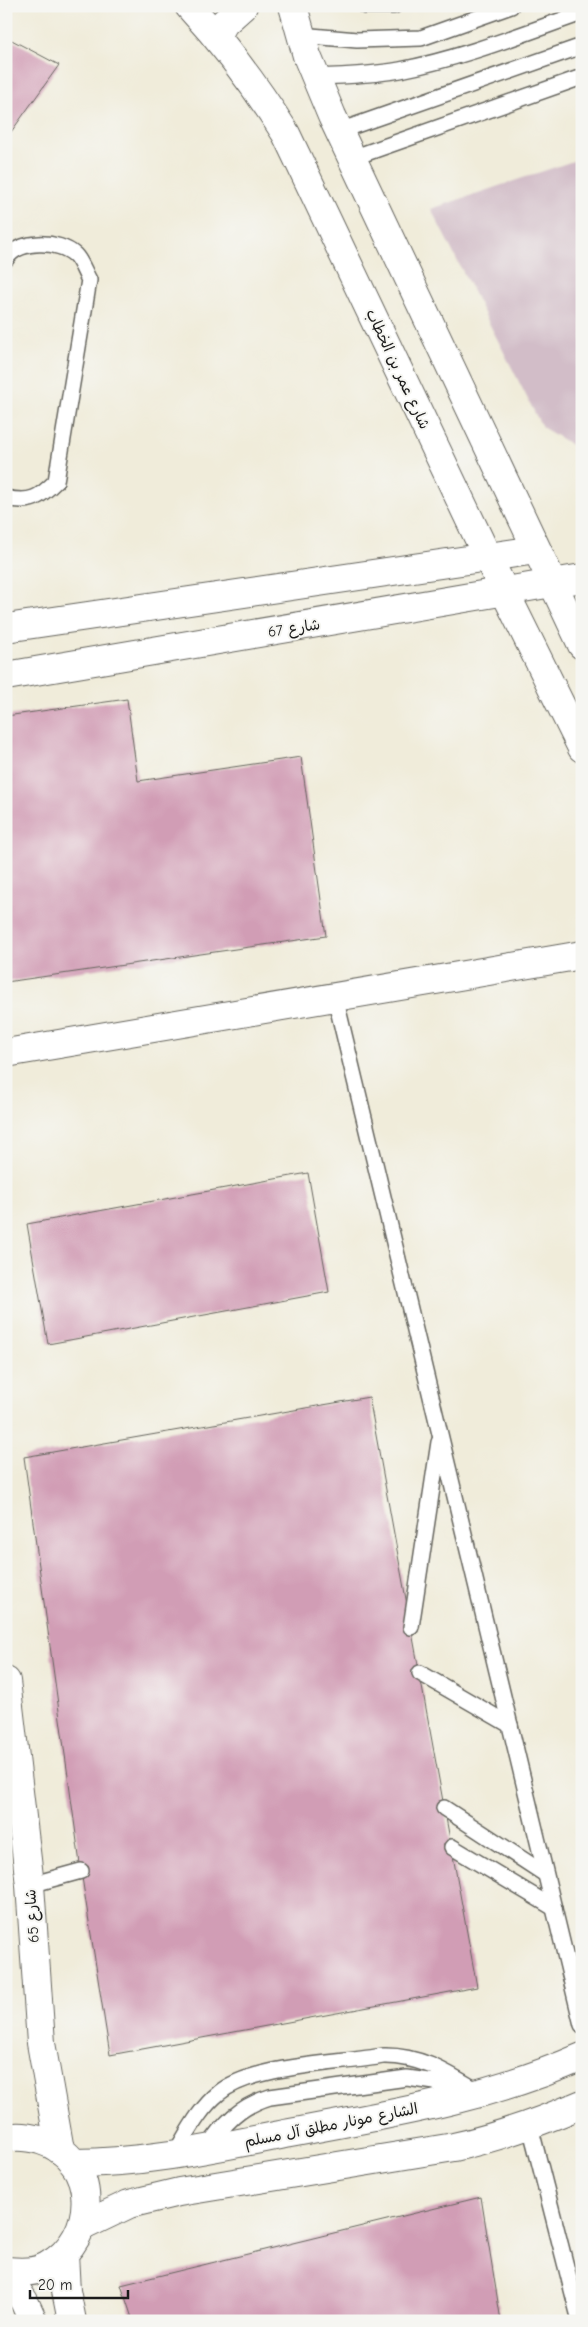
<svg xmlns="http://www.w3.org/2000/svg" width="588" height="2327" viewBox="0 0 588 2327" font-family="'Comic Neue','Playpen Sans Arabic',sans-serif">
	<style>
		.industrial { fill: #d2bdc8 }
		.building { fill: #d19db5 }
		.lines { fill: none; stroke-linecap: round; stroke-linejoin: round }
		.service-casing { stroke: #66655e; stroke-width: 18 }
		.minor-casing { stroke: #66655e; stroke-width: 30 }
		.tertiary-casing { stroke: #66655e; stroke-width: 30 }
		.service { stroke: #fff; stroke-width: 15 }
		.minor { stroke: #fff; stroke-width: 28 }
		.tertiary { stroke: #fff; stroke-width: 28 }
		.labels { text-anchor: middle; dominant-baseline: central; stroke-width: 4; stroke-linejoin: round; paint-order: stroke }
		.street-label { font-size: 15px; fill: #1c1c1c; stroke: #f6f6f2 }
	</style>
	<rect width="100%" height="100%" fill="#f6f6f2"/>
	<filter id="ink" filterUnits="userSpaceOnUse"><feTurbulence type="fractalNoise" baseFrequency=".02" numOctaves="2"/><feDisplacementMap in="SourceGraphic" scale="10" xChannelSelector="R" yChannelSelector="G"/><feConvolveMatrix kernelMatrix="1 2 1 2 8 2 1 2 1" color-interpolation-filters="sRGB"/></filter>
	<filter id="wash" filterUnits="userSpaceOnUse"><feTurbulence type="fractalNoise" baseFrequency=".0096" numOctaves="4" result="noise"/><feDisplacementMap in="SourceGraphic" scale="20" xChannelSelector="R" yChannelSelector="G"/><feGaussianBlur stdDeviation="1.12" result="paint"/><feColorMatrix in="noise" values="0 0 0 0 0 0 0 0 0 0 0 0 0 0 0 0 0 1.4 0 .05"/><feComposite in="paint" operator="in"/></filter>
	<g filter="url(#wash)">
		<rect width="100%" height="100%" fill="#f0ecda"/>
		<polygon class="industrial" points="582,158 582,451 542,427 431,209"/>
		<g id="blocks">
			<g class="building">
				<polygon points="6,37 59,65 11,132 6,130"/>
				<polygon points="127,699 138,781 301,757 326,936 6,982 6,716"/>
				<polygon points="308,1173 329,1292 48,1344 27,1224"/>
				<polygon points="369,1397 477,1987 110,2055 81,1871 24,1457"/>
				<polygon points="481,2197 501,2321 133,2321 121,2285"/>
			</g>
		</g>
	</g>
	<g filter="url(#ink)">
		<use href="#blocks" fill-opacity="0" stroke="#66655e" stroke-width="1"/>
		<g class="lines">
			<g class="service-casing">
				<g id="service">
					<polyline points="365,6 394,6"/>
					<polyline points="300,35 357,40 421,38 511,6"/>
					<path d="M316 77C344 76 372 75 400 70 462 58 522 34 582 13"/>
					<polyline points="339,131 582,46"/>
					<polyline points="352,158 582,77"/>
					<path d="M6 259C19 239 59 240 75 255 81 261 85 273 89 280L56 481C40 497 31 504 6 498"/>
					<polyline points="335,997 582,2025"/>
					<polyline points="411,1627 439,1442"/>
					<polyline points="420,1673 510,1725"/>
					<polyline points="444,1808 545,1874"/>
					<polyline points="452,1847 554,1908"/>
					<polyline points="30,1885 81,1871"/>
					<polyline points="530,2126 580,2321"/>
					<path d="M207 2149C224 2123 240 2106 270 2097L407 2078 435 2082 465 2097"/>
					<path d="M174 2155C187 2134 199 2109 219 2093 252 2065 338 2064 383 2056 421 2055 449 2074 481 2093"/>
				</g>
			</g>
			<g class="minor-casing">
				<g id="minor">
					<polyline points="6,628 536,550"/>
					<polyline points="6,676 582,578"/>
					<polyline points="6,1053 582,955"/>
					<polyline points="6,1681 30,1885 41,2043 60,2150"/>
					<path d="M6 2138C18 2135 29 2137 40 2140 100 2158 99 2238 47 2266 35 2273 20 2272 6 2271"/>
					<path d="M73 2163C146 2163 218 2147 290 2133 391 2114 486 2099 582 2057"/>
					<path d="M83 2226 129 2204 179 2192 454 2147C499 2137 540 2122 582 2104"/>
					<polyline points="64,2254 66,2291 72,2321"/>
					<polyline points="6,2275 24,2301 33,2321"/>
				</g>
			</g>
			<g class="tertiary-casing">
				<g id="tertiary">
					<path d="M189 6C226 46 257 88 286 134L487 556 582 748"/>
					<polyline points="293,6 307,56 332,116 582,645"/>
					<polyline points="217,36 224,23 243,6"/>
				</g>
			</g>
			<use href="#service" class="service"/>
			<use href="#minor" class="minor"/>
			<use href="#tertiary" class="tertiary"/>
		</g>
	</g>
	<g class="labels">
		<g class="street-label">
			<text transform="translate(398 369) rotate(65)">شارع عمر بن الخطاب</text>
			<text transform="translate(294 628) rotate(-9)">شارع 67</text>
			<text transform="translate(32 1916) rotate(-94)">شارع 65</text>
			<text transform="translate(331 2125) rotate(-11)">الشارع مونار مطلق آل مسلم</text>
		</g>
	</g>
	<rect width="588" height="2327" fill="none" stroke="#f6f6f2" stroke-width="25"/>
	<path d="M30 2290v8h98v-8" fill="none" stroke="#1c1c1c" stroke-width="2.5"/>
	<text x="38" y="2290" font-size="15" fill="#1c1c1c" stroke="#f6f6f2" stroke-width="4" paint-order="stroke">20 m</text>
</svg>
